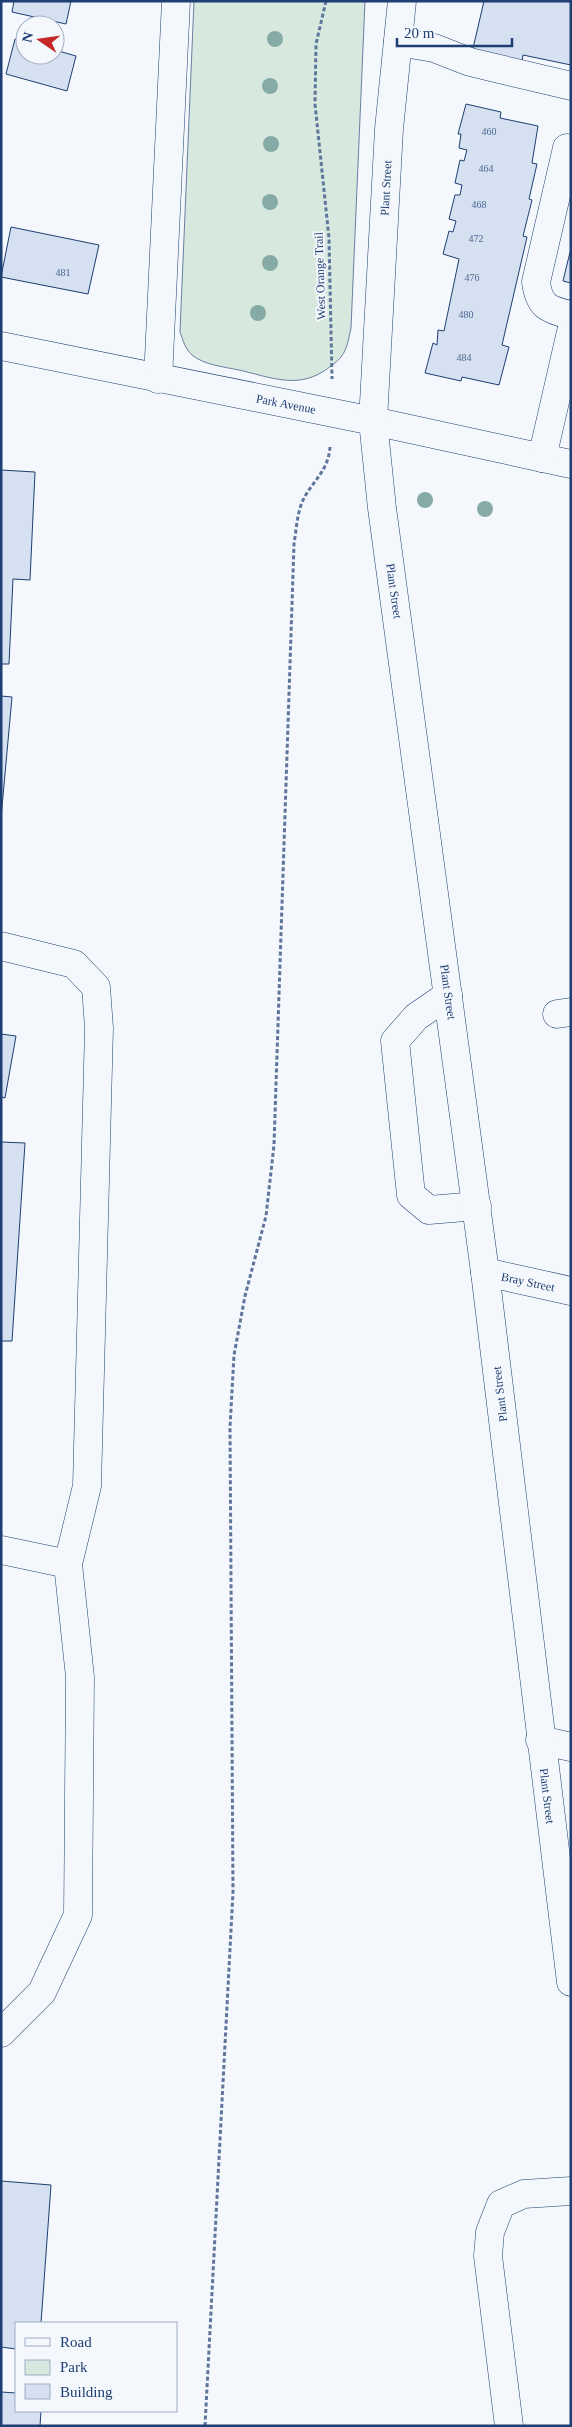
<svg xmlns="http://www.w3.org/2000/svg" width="572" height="2427" viewBox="0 0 572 2427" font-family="'Times New Roman',serif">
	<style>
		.park { fill: #d7e8df; stroke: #687fa3 }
		.building { fill: #d5e0f0; stroke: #1d3f73 }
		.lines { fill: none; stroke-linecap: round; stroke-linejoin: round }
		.minor-casing { stroke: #1d3f73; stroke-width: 29 }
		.major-casing { stroke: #1d3f73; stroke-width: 29 }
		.path { stroke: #5e769c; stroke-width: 3; stroke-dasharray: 4 2.5; stroke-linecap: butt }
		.minor { stroke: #f4f7fb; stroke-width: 28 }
		.major { stroke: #f4f7fb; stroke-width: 28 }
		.tree { fill: #86aba6 }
		.labels { text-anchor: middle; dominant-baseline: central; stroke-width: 4; stroke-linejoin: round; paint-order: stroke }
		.number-label { font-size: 10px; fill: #4b6792 }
		.street-label { font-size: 12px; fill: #1d3f73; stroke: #f4f7fb }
	</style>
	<rect width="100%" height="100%" fill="#f4f7fb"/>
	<path class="park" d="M194 1H365L351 328C346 352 345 357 324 371 296 389 270 377 239 370 225 367 204 365 192 355 185 349 183 340 180 332Z"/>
	<g class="building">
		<polygon points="14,1 71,1 66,24 12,12"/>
		<polygon points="484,1 571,1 571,65 523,55 521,68 471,57"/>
		<polygon points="15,39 25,42 25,55 55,55 55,50 76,56 67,91 6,74"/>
		<polygon points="466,104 501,112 500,118 538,126 532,163 537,164 529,199 532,200 523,236 527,237 502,345 509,347 499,385 462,377 461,381 425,373 433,343 437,345 438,330 444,331 459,259 443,254 449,231 453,232 456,221 449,219 455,195 460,195 462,185 455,183 460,160 464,161 467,150 459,148 461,134 458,134"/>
		<polygon points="11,227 99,245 88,294 1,277"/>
		<polygon points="571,248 571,283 563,281"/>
		<polygon points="1,470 35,472 30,580 13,579 9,664 1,664"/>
		<polygon points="1,696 12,697 1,818"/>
		<polygon points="1,1034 16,1036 5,1098 1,1097"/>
		<polygon points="1,1142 25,1143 12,1341 1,1341"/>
		<polygon points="1,2181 51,2185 41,2323 16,2323 16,2349 1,2347"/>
		<polygon points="1,2392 16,2393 16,2411 41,2411 40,2426 1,2426"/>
	</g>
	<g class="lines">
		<g class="minor-casing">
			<g id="minor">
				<polyline points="398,42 434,48 470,62 571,86"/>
				<path d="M567 148 536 282C539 306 548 310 571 315"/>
				<polyline points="1,346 373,421 571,464"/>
				<polyline points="158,379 176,1"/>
				<polyline points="542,458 571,332"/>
				<polyline points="1,946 74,964 96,987 99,1028 87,1486 68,1564 80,1677 78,1915 42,1992 1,2033"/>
				<polyline points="448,995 416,1017 395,1041 411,1195 429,1210 477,1206"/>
				<polyline points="557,1014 571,1012"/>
				<polyline points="485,1272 571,1291"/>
				<polyline points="1,1550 68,1564"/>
				<polyline points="540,1740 571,1747"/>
				<polyline points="509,2426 488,2256 490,2232 501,2204 524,2194 571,2191"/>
			</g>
		</g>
		<g class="major-casing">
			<polyline id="major" points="402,1 389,129 373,421 382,508 485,1272 571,1982"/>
		</g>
		<g class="path">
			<polyline points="326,1 316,44 315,104 329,238 332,379"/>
			<path d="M205 2426 233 1892 230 1427 234 1355 245 1296 266 1216 274 1145 294 544C296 531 297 517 301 505 309 483 328 474 330 447"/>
		</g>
		<use href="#minor" class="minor"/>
		<use href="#major" class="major"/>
	</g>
	<g class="tree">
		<circle cx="275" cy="39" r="8"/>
		<circle cx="270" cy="86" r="8"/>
		<circle cx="271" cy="144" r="8"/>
		<circle cx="270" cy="202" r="8"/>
		<circle cx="270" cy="263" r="8"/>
		<circle cx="258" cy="313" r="8"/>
		<circle cx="425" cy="500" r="8"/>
		<circle cx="485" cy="509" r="8"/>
	</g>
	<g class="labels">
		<g class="number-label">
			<text x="489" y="131">460</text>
			<text x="486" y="168">464</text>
			<text x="479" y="204">468</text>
			<text x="476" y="238">472</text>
			<text x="63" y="272">481</text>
			<text x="472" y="277">476</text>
			<text x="466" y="314">480</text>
			<text x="464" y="357">484</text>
		</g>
		<g class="street-label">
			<text transform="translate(386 188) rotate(-87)">Plant Street</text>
			<text transform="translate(320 276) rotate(-92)">West Orange Trail</text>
			<text transform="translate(286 404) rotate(11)">Park Avenue</text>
			<text transform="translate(394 591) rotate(82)">Plant Street</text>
			<text transform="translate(448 992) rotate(82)">Plant Street</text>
			<text transform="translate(528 1282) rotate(12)">Bray Street</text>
			<text transform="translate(500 1394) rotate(-97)">Plant Street</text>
			<text transform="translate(547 1796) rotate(83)">Plant Street</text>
		</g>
	</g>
	<rect width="572" height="2427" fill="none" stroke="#1d3f73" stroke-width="5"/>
	<rect x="15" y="2322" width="162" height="90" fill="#f4f7fb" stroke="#9eadc5"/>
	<rect x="25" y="2338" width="25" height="8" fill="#f4f7fb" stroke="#9eadc5"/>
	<text x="60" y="2347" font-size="15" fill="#1d3f73">Road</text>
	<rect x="25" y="2360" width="25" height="15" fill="#d7e8df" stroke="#9eadc5"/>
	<text x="60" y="2372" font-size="15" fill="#1d3f73">Park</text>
	<rect x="25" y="2384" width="25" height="15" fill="#d5e0f0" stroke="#9eadc5"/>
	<text x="60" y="2397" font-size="15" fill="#1d3f73">Building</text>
	<g transform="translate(40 40) rotate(283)"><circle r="24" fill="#f4f7fb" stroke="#9eadc5"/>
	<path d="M0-4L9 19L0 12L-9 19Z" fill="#c62828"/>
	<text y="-8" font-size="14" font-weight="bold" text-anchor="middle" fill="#1d3f73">N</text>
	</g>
	<path d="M397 38v8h115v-8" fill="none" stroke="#1d3f73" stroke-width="2.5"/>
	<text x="404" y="38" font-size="15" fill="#1d3f73" stroke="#f4f7fb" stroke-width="4" paint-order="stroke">20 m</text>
</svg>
